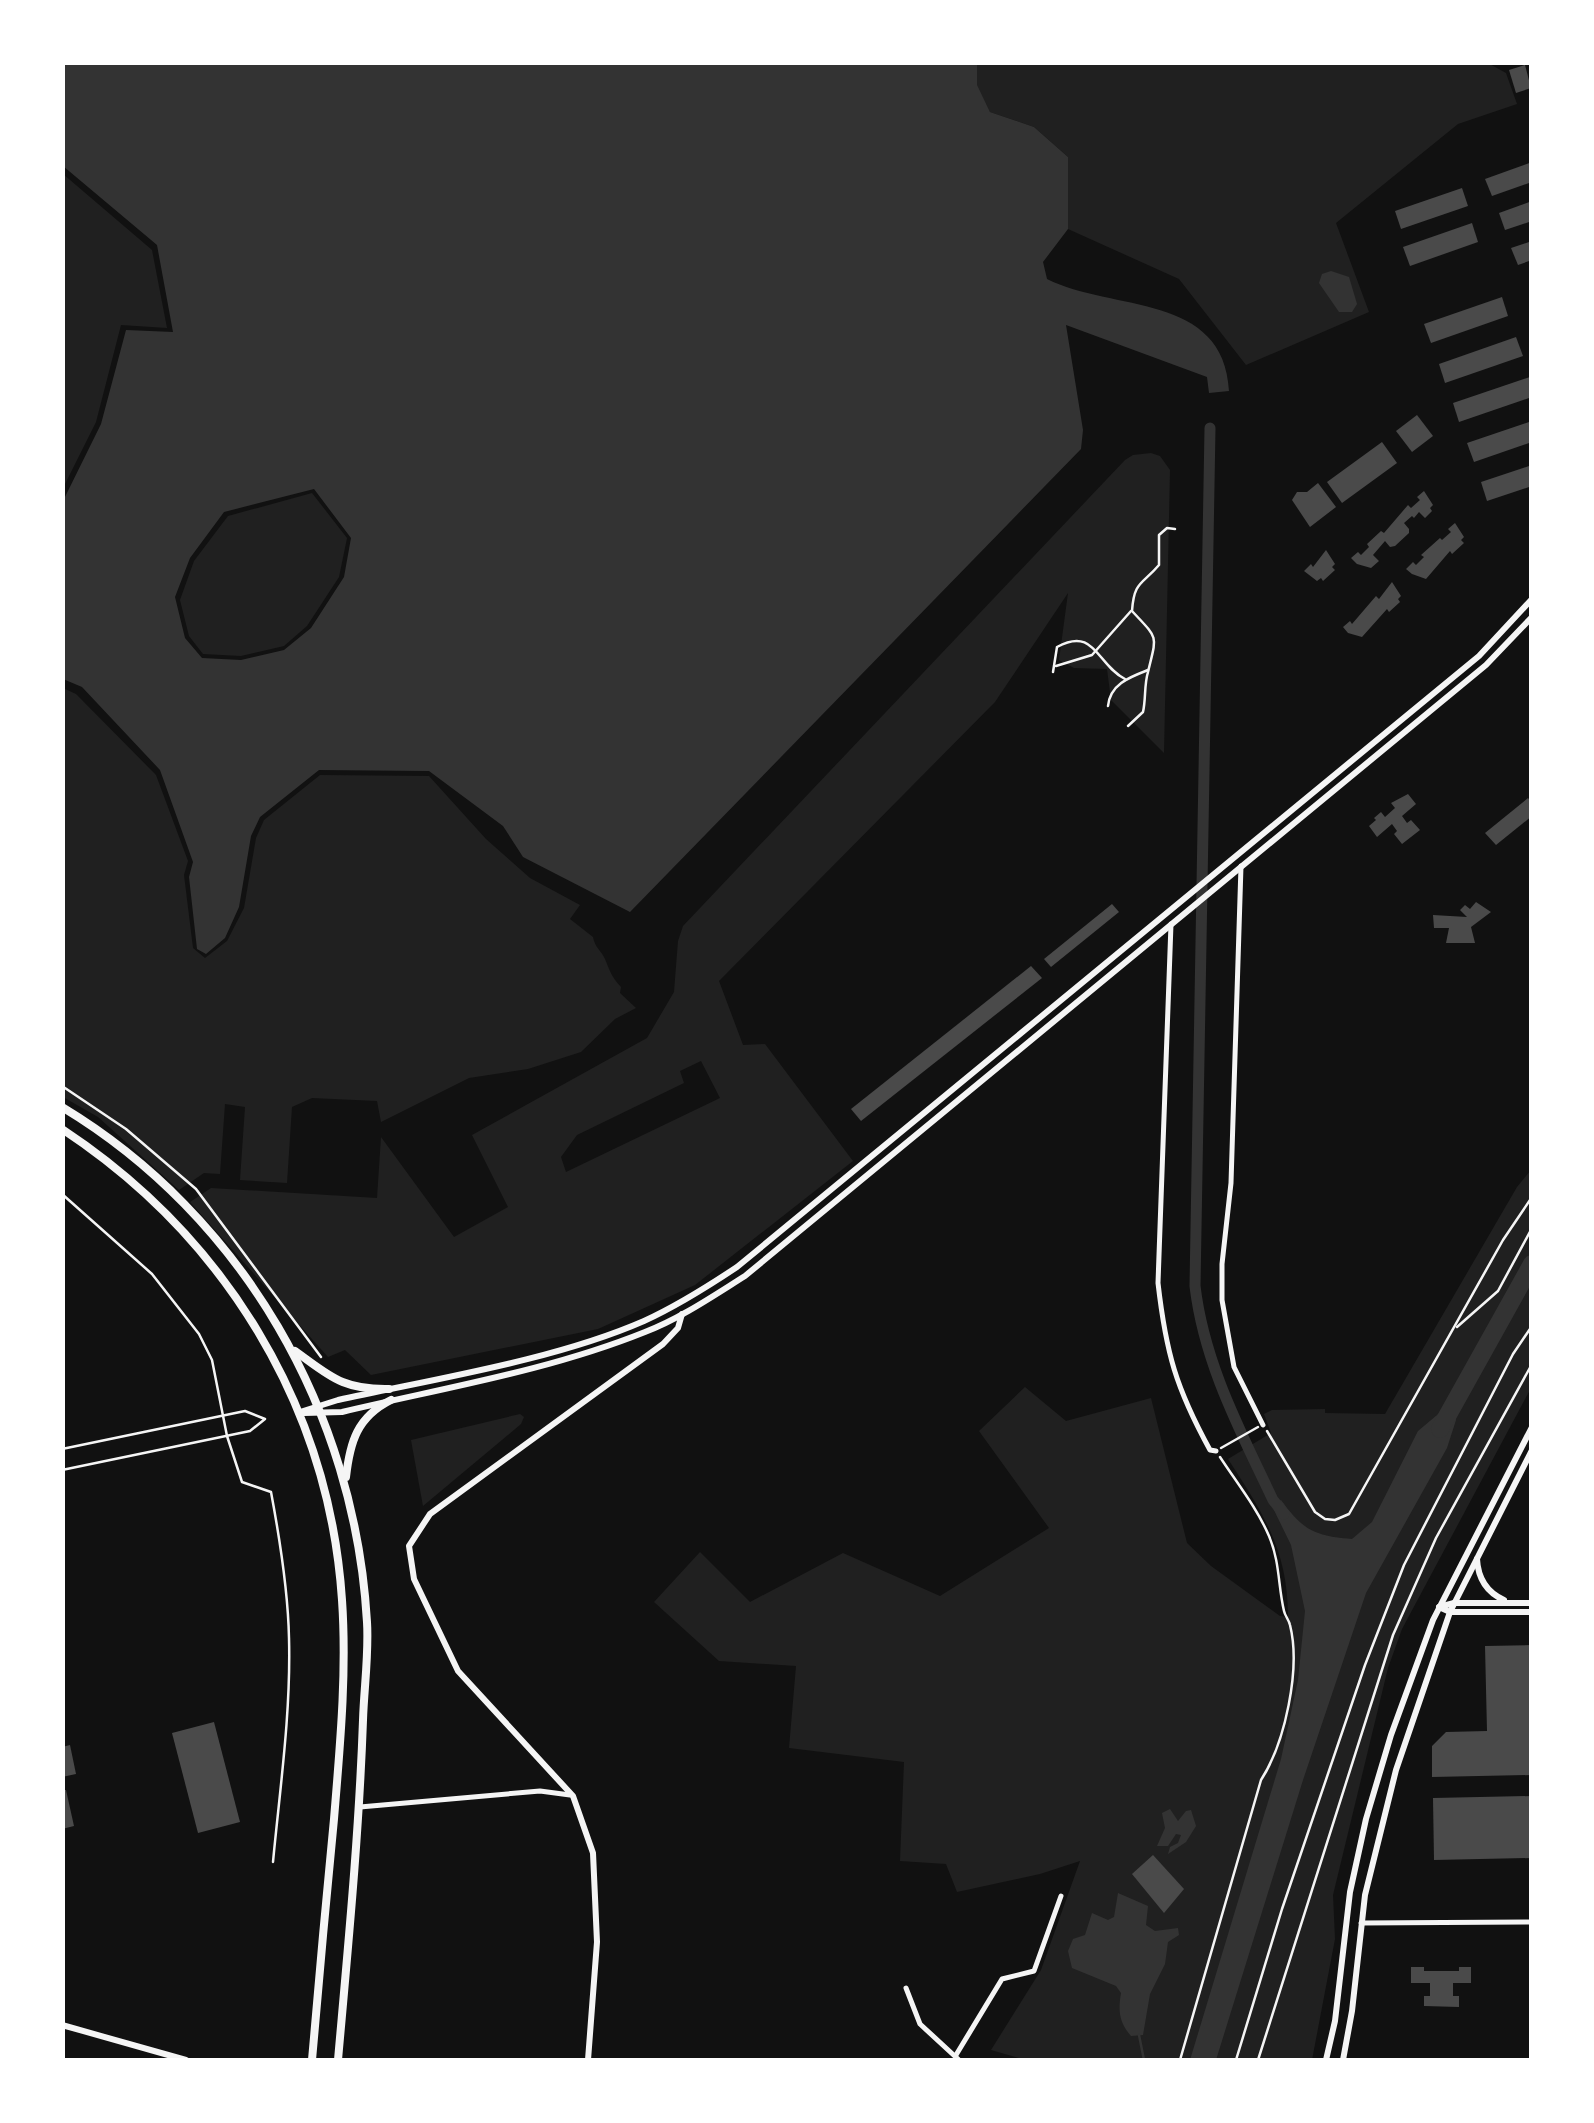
<svg xmlns="http://www.w3.org/2000/svg" width="1594" height="2123" viewBox="0 0 1594 2123" font-family="'Libre Baskerville',serif">
	<style>
		.green { fill: #202020; fill-rule: evenodd }
		.water { fill: #333; fill-rule: evenodd }
		.lines { fill: none; stroke-linecap: round; stroke-linejoin: round }
		.stream { stroke: #333; stroke-width: 2.5 }
		.canal { stroke: #333; stroke-width: 11 }
		.river { stroke: #333; stroke-width: 18 }
		.building { fill: #4a4a4a }
		.path { stroke: #f5f5f5; stroke-width: 2.5 }
		.service { stroke: #f5f5f5; stroke-width: 2.5 }
		.minor { stroke: #f5f5f5; stroke-width: 5 }
		.tertiary { stroke: #f5f5f5; stroke-width: 6 }
		.secondary { stroke: #f5f5f5; stroke-width: 6 }
		.primary { stroke: #f5f5f5; stroke-width: 8 }
	</style>
	<rect width="100%" height="100%" fill="#111"/>
	<g class="green">
		<polygon points="977,62 1486,62 1506,73 1517,104 1458,124 1336,223 1369,312 1246,365 1179,279 1068,229 1068,157 1034,127 990,112 976,85"/>
		<polygon points="63,174 152,250 167,328 121,325 96,422 63,488"/>
		<path d="M1151 453 1160 456 1170 470 1164 753 1111 700 1107 669 1074 668 1059 660 1068 593 995 702 719 981 743 1045 765 1044 853 1161 695 1285 598 1329 371 1375 345 1350 328 1357 190 1202 211 1188 377 1198 381 1137 454 1237 508 1207 472 1135 647 1038 674 992 678 941 683 926 1125 460 1133 455ZM701 1061 720 1098 566 1172 561 1157 577 1135 684 1083 680 1071Z"/>
		<polygon points="312,493 347,538 339,577 307,626 284,646 241,656 203,654 189,636 180,600 194,561 228,516"/>
		<path d="M63 688 76 694 156 775 188 861 184 875 193 948 205 958 227 941 244 908 256 838 264 820 320 775 429 776 486 839 530 878 580 905 570 919 593 937C595 948 601 950 605 959 610 971 611 976 621 987L620 993 636 1008 615 1019 581 1052 528 1069 469 1078 381 1122 377 1101 312 1098 292 1107 287 1183 240 1180 245 1107 225 1104 220 1174 204 1173 179 1190 98 1117 63 1097Z"/>
		<path d="M1531 1170V1388L1402 1629 1388 1668 1333 1895 1335 1939 1312 2060H1026L991 2050 1041 1970 1080 1861 1040 1874 957 1892 946 1864 900 1861 904 1762 789 1748 796 1666 719 1661 654 1602 700 1552 750 1602 843 1553 940 1596 1049 1528 979 1431 1025 1387 1066 1421 1151 1398 1187 1543 1211 1566 1280 1616 1288 1617C1288 1550 1263 1513 1228 1459L1271 1433 1264 1414 1272 1410 1325 1409V1413L1385 1414 1517 1187Z"/>
		<polygon points="520,1414 524,1417 521,1424 423,1506 411,1440"/>
	</g>
	<g class="water">
		<path d="M63 62 977 63V85L990 112 1034 127 1068 157V229L1043 262 1047 279C1112 312 1224 292 1229 391L1209 393 1207 377 1066 325 1083 430 1081 449 630 912 523 857 503 826 429 771 319 770 260 817 251 836 239 907 225 938 206 954 197 949 189 877 193 862 160 770 82 687 63 679V501L101 424 126 330 173 332 157 245 63 166ZM314 489 351 538 344 577 311 628 284 650 241 660 202 658 185 638 175 597 190 558 224 512Z"/>
		<polygon points="1331,271 1349,277 1357,304 1352,312 1339,312 1319,283 1322,274"/>
		<path d="M1443 1410 1455 1414 1456 1420 1447 1448 1366 1593 1303 1780 1216 2060H1190L1281 1759 1298 1680 1305 1611 1291 1545 1272 1506 1281 1500C1303 1530 1314 1536 1352 1539L1372 1522 1418 1431Z"/>
		<polygon points="1170,1809 1178,1821 1186,1811 1191,1810 1196,1826 1186,1842 1168,1854 1170,1847 1178,1843 1181,1835 1176,1834 1168,1846 1157,1846 1165,1828 1162,1813"/>
		<path d="M1118 1893 1148 1906 1146 1925 1155 1931 1178 1928 1179 1935 1168 1942 1165 1964 1150 1994 1143 2035 1131 2036C1119 2022 1118 2011 1121 1993L1116 1986 1072 1968 1068 1951 1073 1939 1085 1935 1092 1913 1108 1920 1114 1917Z"/>
	</g>
	<g class="lines">
		<polyline class="stream" points="1139,2035 1144,2060"/>
		<path class="canal" d="M1210 428 1195 1286C1204 1363 1240 1430 1273 1500L1284 1514"/>
		<polyline class="river" points="1440,1429 1532,1264"/>
	</g>
	<g class="building">
		<polygon points="1525,65 1531,88 1516,93 1509,70"/>
		<polygon points="1532,162 1532,182 1492,196 1485,179"/>
		<polygon points="1462,188 1468,206 1401,229 1395,211"/>
		<polygon points="1532,201 1532,221 1505,230 1499,213"/>
		<polygon points="1472,223 1478,242 1410,266 1403,247"/>
		<polygon points="1532,241 1532,260 1518,265 1511,248"/>
		<polygon points="1502,297 1508,316 1431,343 1424,324"/>
		<polygon points="1516,337 1523,356 1445,383 1439,364"/>
		<polygon points="1530,377 1532,397 1459,422 1453,403"/>
		<polygon points="1417,415 1433,436 1412,452 1396,431"/>
		<polygon points="1532,421 1532,442 1474,462 1467,443"/>
		<polygon points="1382,442 1397,463 1342,503 1327,482"/>
		<polygon points="1532,465 1532,486 1487,501 1481,482"/>
		<polygon points="1318,483 1336,507 1310,527 1292,500 1297,492 1307,492"/>
		<polygon points="1424,491 1433,505 1430,508 1432,511 1425,518 1419,512 1414,518 1412,516 1404,523 1409,529 1409,533 1395,546 1390,547 1385,541 1373,555 1379,561 1371,568 1357,564 1351,558 1358,552 1361,555 1369,547 1367,544 1381,531 1384,533 1408,505 1411,508 1420,500 1417,497"/>
		<polygon points="1455,523 1464,537 1461,540 1464,543 1452,554 1450,551 1426,579 1412,574 1406,569 1413,562 1416,565 1424,557 1421,555 1440,538 1442,540 1451,532 1448,529"/>
		<polygon points="1326,550 1335,564 1332,567 1335,570 1323,581 1321,578 1317,581 1304,571 1311,564 1313,567"/>
		<polygon points="1392,582 1401,596 1398,599 1400,602 1389,612 1387,609 1362,637 1348,633 1343,627 1350,621 1352,624 1376,596 1379,599"/>
		<polygon points="1408,794 1416,804 1402,816 1407,823 1411,820 1420,830 1402,844 1394,834 1397,831 1392,824 1377,837 1369,826 1376,820 1374,818 1381,812 1385,817 1395,808 1391,803"/>
		<polygon points="1528,798 1532,803 1532,816 1496,845 1485,833"/>
		<polygon points="1476,902 1491,912 1471,927 1475,943 1446,943 1449,928 1434,928 1433,915 1467,917 1460,910 1465,905 1470,909"/>
		<polygon points="1112,904 1119,912 1051,967 1044,959"/>
		<polygon points="1031,966 1042,978 861,1121 851,1109"/>
		<polygon points="1532,1645 1532,1775 1432,1777 1432,1746 1446,1732 1487,1731 1485,1646"/>
		<polygon points="214,1722 240,1822 198,1833 172,1733"/>
		<polygon points="70,1745 76,1774 62,1777 62,1747"/>
		<polygon points="62,1790 66,1790 74,1826 62,1829"/>
		<polygon points="1532,1796 1532,1858 1434,1860 1433,1798"/>
		<polygon points="1153,1855 1184,1889 1164,1913 1132,1874"/>
		<polygon points="1411,1967 1424,1967 1424,1971 1459,1971 1459,1967 1471,1967 1471,1983 1453,1983 1453,1996 1459,1996 1459,2007 1424,2006 1424,1996 1430,1996 1430,1983 1411,1983"/>
	</g>
	<g class="lines">
		<g class="path">
			<polyline points="1056,666 1092,655 1131,611"/>
			<path d="M1053 672 1057 647C1095 626 1096 664 1125 679"/>
			<path d="M1108 706C1110 684 1130 677 1148 670"/>
			<path d="M1128 726 1143 712C1146 699 1144 685 1148 672 1157 634 1159 640 1132 611 1134 581 1142 585 1159 565V535L1167 528 1175 529"/>
			<polyline points="62,1086 126,1129 196,1189 321,1357"/>
			<polyline points="1457,1327 1498,1291 1532,1228"/>
			<polyline points="1267,1431 1315,1512 1325,1519 1335,1520 1349,1514 1503,1240 1532,1197"/>
			<polyline points="1221,1448 1258,1427"/>
			<path d="M1180 2060 1261 1780C1285 1743 1301 1669 1290 1625 1289 1620 1285 1616 1284 1611 1278 1586 1280 1562 1269 1536 1257 1508 1237 1483 1220 1457"/>
			<polyline points="1236,2060 1282,1909 1365,1665 1404,1565 1513,1354 1532,1326"/>
			<polyline points="1258,2060 1393,1635 1436,1538 1532,1364"/>
		</g>
		<g class="service">
			<path d="M62 1194 152 1274 199 1334 212 1360 227 1436 242 1482 271 1492C280 1540 288 1589 289 1638 291 1713 280 1788 273 1862"/>
			<polyline points="62,1449 245,1411 265,1419 250,1431 62,1470"/>
		</g>
		<g class="minor">
			<polyline points="1241,866 1231,1183 1222,1264 1222,1300 1234,1367 1263,1425"/>
			<path d="M1171 924 1158 1283C1166 1353 1176 1388 1210 1450L1216 1451"/>
			<polyline points="360,1807 540,1791 570,1795"/>
			<polyline points="1361,1923 1532,1922"/>
			<polyline points="906,1988 920,2024 959,2060"/>
			<polyline points="956,2055 1002,1979 1034,1971 1061,1896"/>
		</g>
		<g class="tertiary">
			<path d="M1477 1559C1478 1578 1486 1592 1504 1600"/>
			<polyline points="1439,1607 1450,1612 1532,1612"/>
			<polyline points="1439,1607 1454,1603 1532,1603"/>
			<polyline points="62,2025 186,2060"/>
			<polyline points="588,2060 597,1942 593,1853 573,1796 458,1671 414,1579 409,1546 430,1514 663,1344 678,1328 682,1314"/>
			<polyline points="1326,2060 1335,2021 1350,1892 1366,1819 1391,1735 1433,1620 1532,1427"/>
			<polyline points="1343,2060 1352,2011 1365,1895 1396,1770 1450,1612 1532,1450"/>
		</g>
		<g class="secondary">
			<path d="M300 1412 338 1400C434 1379 555 1360 644 1321 677 1306 707 1287 737 1267L1479 656 1532 599"/>
			<path d="M304 1413 342 1412C443 1388 548 1371 645 1332 681 1318 713 1296 745 1276L1486 665 1532 617"/>
		</g>
		<g class="primary">
			<path d="M62 1107C243 1216 355 1412 367 1622 369 1654 364 1688 363 1720 359 1834 348 1947 338 2060"/>
			<path d="M62 1129C224 1236 329 1405 342 1600 347 1672 340 1746 334 1819 326 1899 319 1980 312 2060"/>
			<path d="M295 1351C330 1376 342 1390 389 1389"/>
			<path d="M346 1477C350 1442 357 1417 391 1400"/>
		</g>
	</g>
	<rect width="1594" height="2123" fill="none" stroke="#ffffff" stroke-width="130"/>
</svg>
